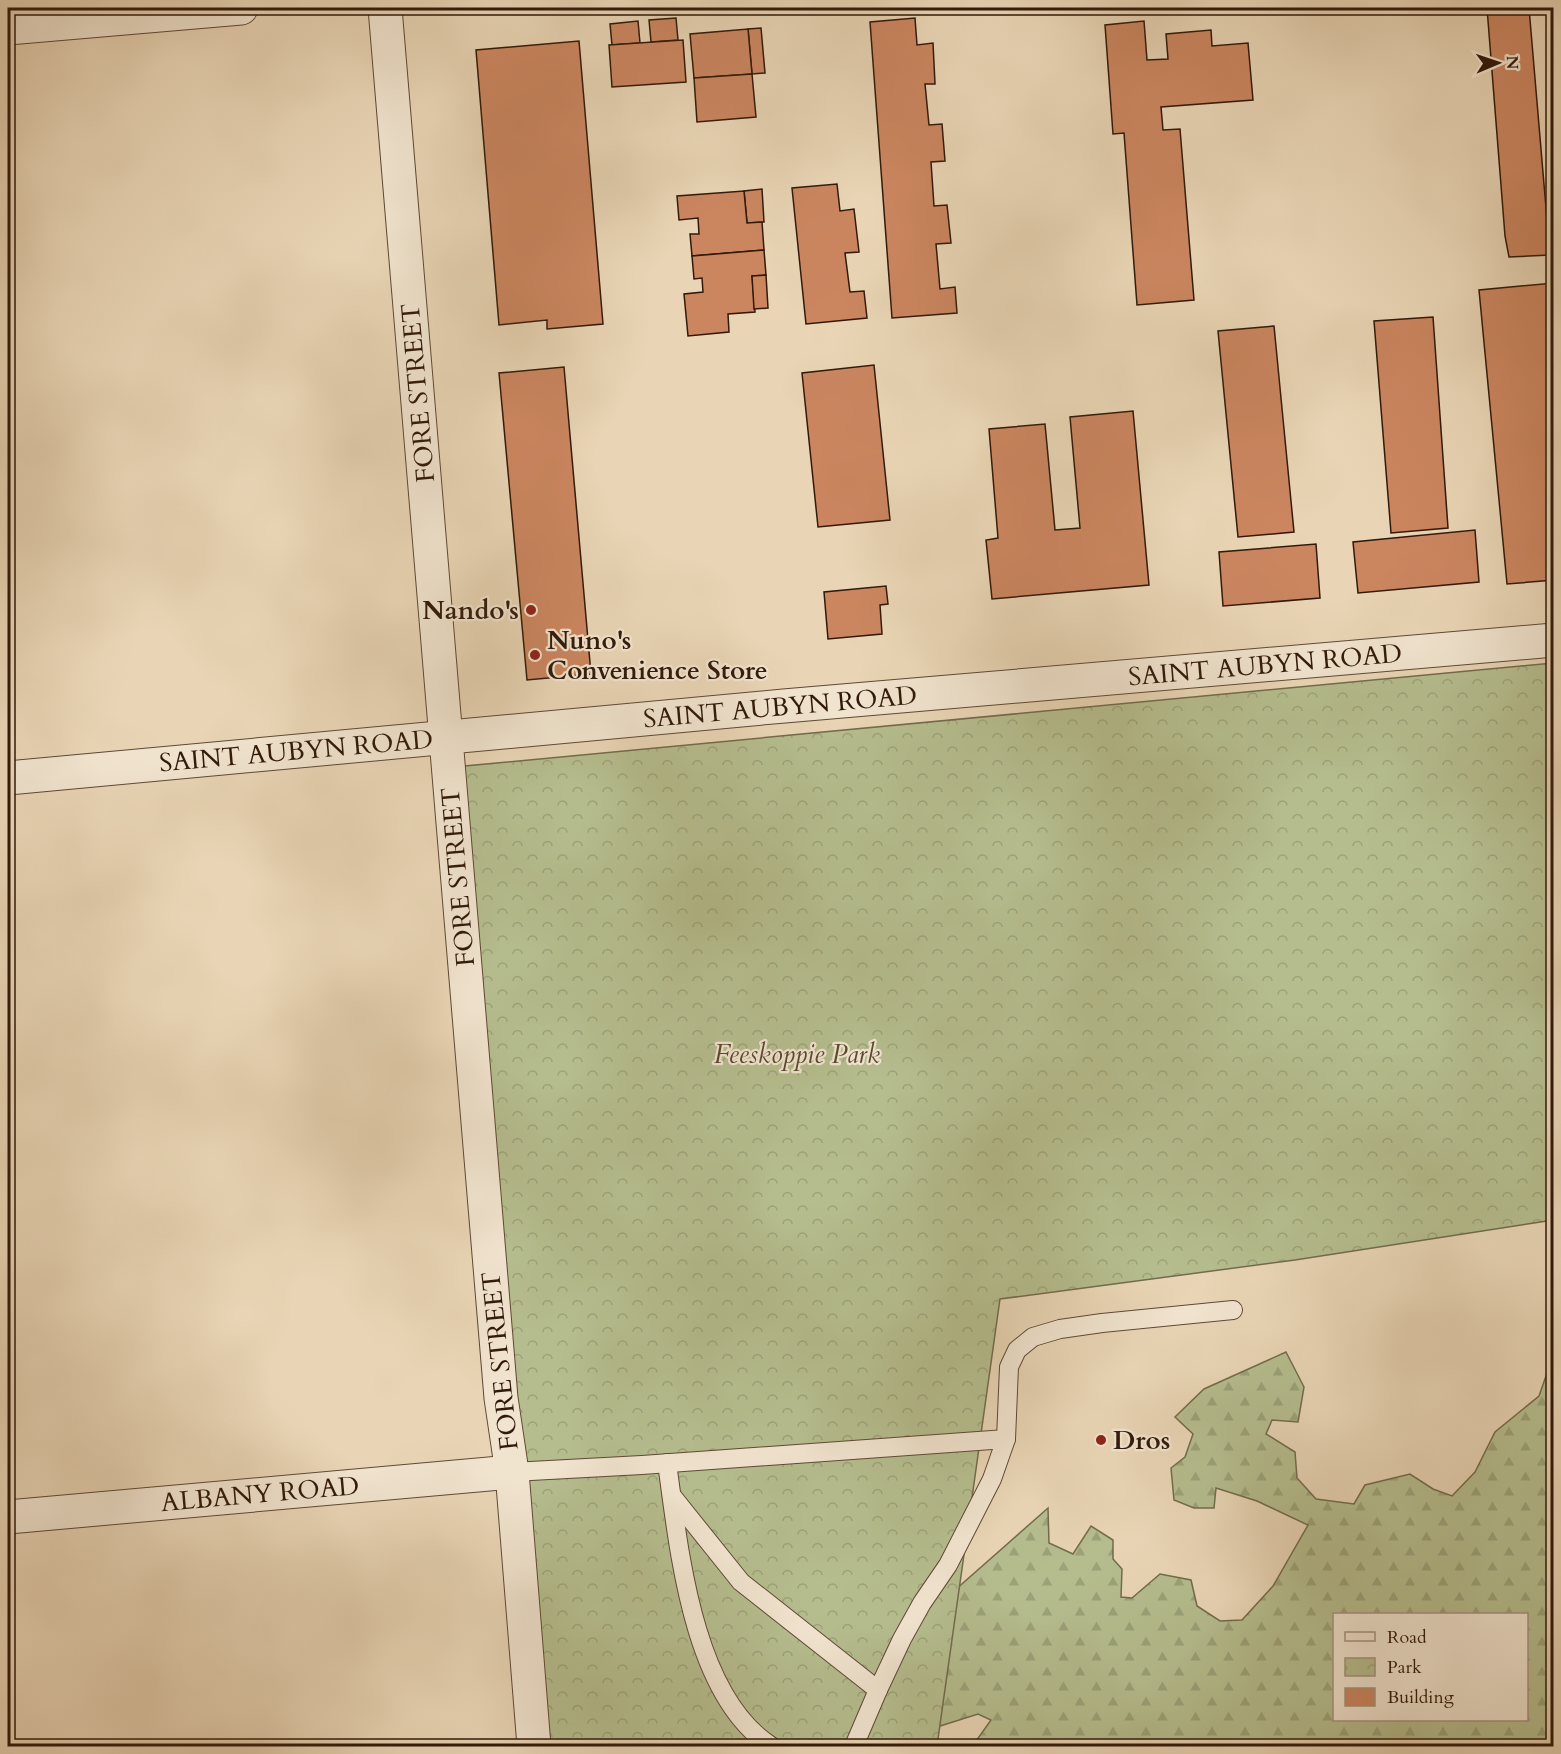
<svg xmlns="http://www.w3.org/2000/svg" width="1561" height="1754" viewBox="0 0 1561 1754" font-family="Cardo,serif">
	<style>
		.forest { fill: url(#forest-firs); stroke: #736b4c; stroke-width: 1.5; fill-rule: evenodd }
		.park { fill: url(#park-crowns); stroke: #736b4c; stroke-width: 1.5 }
		.building { fill: #cb8660; stroke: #31190a; stroke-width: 1.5 }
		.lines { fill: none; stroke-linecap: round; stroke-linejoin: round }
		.service-casing { stroke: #5f4835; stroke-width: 20 }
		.minor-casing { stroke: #5f4835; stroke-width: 35 }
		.tertiary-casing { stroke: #5f4835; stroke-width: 35 }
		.service { stroke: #f1e4cf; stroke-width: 18 }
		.minor { stroke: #f1e4cf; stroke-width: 33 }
		.tertiary { stroke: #f1e4cf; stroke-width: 33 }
		.poi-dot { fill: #8f2418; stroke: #f1e4cf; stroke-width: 2 }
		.labels { text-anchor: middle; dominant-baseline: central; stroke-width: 4.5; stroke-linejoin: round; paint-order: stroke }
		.street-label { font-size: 26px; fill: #31190a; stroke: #f1e4cf }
		.poi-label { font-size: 26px; font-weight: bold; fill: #31190a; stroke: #f1e4cf; text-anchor: start }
		.park-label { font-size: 26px; font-style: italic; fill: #594a32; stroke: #f1e4cf }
	</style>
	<defs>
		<pattern id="forest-firs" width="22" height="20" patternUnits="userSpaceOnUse" patternTransform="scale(1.5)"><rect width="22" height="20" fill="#b5bd8e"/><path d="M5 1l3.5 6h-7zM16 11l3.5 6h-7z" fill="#9ca279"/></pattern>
		<pattern id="park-crowns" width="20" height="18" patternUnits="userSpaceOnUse" patternTransform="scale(1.5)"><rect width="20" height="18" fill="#b5bd8e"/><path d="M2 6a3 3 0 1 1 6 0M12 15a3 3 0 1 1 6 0" fill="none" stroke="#9ca279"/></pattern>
	</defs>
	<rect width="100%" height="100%" fill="#e9d5b5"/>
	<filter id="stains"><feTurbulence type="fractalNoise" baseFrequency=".00333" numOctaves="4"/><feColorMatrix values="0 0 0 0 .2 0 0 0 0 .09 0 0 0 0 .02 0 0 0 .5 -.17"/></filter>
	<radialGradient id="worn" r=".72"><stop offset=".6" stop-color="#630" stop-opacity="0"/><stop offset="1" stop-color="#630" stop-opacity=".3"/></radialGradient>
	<path class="forest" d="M1286 1352 1304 1387 1298 1422 1272 1420 1266 1434 1295 1452 1297 1478 1316 1499 1354 1504 1365 1485 1410 1474 1433 1489 1452 1496 1475 1472 1495 1432 1539 1396 1553 1356V1746H969L974 1744 991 1720 978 1714 937 1727 912 1628 1048 1508 1049 1543 1073 1554 1091 1526 1113 1540V1559L1122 1569 1121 1597 1132 1598 1160 1574 1191 1580 1197 1606 1220 1621 1242 1620 1273 1586 1308 1525 1257 1501 1216 1488 1214 1508H1194L1174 1500 1171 1468 1185 1457 1193 1434 1175 1417 1204 1389ZM1334 1614H1526V1720H1334Z"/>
	<polygon class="park" points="1553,663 1553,1220 1295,1260 1000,1299 937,1746 537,1746 454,767"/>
	<g class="building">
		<polygon points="1487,8 1529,8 1550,255 1509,257 1505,236"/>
		<polygon points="676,18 678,40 651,42 649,20"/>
		<polygon points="915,18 917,45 933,43 935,84 925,84 929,125 942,124 945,161 931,162 934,206 947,205 951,243 936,244 940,289 955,287 957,313 892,318 870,22"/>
		<polygon points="638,21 640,43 612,45 610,24"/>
		<polygon points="1144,21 1147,60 1168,59 1166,34 1211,30 1212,46 1248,43 1253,100 1161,107 1163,130 1180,129 1194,300 1137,305 1124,133 1113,134 1105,25"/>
		<polygon points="761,28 765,73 752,74 748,29"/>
		<polygon points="748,29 752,74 694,78 690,34"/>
		<polygon points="683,40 686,82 612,87 609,45"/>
		<polygon points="579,41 603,324 547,329 547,320 499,325 476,50"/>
		<polygon points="752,74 756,117 697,122 694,78"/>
		<polygon points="837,184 840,211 854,209 859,252 845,253 850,292 864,291 867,318 806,324 792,188"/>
		<polygon points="762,189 764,222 747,223 744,191"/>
		<polygon points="744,191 747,223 762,222 764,250 692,256 690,234 699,234 698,218 679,220 677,196"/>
		<polygon points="764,250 766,275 752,276 755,312 728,314 729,332 688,336 684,294 703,292 702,278 694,279 692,256"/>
		<polygon points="766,275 768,308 754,309 752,276"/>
		<polygon points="1554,283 1554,580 1507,584 1479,290"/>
		<polygon points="1433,317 1448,528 1391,533 1374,321"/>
		<polygon points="1274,326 1294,532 1238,537 1218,331"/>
		<polygon points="874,365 890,520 818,527 802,373"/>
		<polygon points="564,367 591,674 527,680 499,373"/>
		<polygon points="1133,411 1149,585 992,599 986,540 998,538 989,429 1045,424 1055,530 1080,528 1070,417"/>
		<polygon points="1475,530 1479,582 1358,593 1353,542"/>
		<polygon points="1316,544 1320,598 1223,606 1219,552"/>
		<polygon points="886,586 888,604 880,605 882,634 828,639 824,592"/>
	</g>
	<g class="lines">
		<g class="service-casing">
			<g id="service">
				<path d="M667 1463C679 1549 692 1695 771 1746"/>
				<polyline points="512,1472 642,1465 1006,1439"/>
				<polyline points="672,1496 741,1582 878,1690 902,1639 922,1603 948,1565 992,1479 1006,1439 1009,1367 1017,1350 1033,1337 1060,1329 1102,1323 1233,1310"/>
				<polyline points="854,1746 878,1690"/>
			</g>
		</g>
		<g class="minor-casing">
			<g id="minor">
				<polyline points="8,28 241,8"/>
				<polyline points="8,778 784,706 1554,640"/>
				<polyline points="8,1517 512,1472"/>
			</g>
		</g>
		<g class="tertiary-casing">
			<polyline id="tertiary" points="385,8 501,1398 512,1472 534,1746"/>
		</g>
		<use href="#service" class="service"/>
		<use href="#minor" class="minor"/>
		<use href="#tertiary" class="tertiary"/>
	</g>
	<g class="poi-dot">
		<circle cx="531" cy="610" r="6"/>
		<circle cx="535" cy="655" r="6"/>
		<circle cx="1101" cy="1440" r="6"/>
	</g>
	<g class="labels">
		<g class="street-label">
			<text transform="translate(418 393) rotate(-95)">FORE STREET</text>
			<text transform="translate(1265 665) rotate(-5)">SAINT AUBYN ROAD</text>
			<text transform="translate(780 707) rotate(-5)">SAINT AUBYN ROAD</text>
			<text transform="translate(296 751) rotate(-5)">SAINT AUBYN ROAD</text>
			<text transform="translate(458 877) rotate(-95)">FORE STREET</text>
			<text transform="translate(500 1361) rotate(-96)">FORE STREET</text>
			<text transform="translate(260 1494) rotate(-5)">ALBANY ROAD</text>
		</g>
		<g class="poi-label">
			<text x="519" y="610" text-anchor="end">Nando's</text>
			<text x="547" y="640">Nuno's<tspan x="547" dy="30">Convenience Store</tspan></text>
			<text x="1113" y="1440">Dros</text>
		</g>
		<g class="park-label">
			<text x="797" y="1054">Feeskoppie Park</text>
		</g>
	</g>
	<rect width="1561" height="1754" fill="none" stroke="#e9d5b5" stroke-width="30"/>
	<rect x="9" y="9" width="1543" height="1736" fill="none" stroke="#31190a" stroke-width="3"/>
	<rect x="15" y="15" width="1531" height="1724" fill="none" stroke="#31190a" stroke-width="1.5"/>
	<rect x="1333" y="1613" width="195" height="108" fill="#f1e4cf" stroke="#a49380" stroke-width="1.5"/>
	<rect x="1345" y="1632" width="30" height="9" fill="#f1e4cf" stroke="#a49380" stroke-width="1.5"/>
	<text x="1387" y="1643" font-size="18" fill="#31190a">Road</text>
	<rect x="1345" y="1658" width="30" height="18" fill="url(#park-crowns)" stroke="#a49380" stroke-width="1.5"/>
	<text x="1387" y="1673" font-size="18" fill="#31190a">Park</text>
	<rect x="1345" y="1688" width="30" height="18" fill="#cb8660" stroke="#a49380" stroke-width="1.5"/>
	<text x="1387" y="1703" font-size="18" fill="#31190a">Building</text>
	<g transform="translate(1498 63) rotate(88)" stroke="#f1e4cf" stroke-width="4.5" paint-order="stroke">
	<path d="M0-4.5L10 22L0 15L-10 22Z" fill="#31190a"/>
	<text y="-9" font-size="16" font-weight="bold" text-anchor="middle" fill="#31190a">N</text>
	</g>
	<rect width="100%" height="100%" filter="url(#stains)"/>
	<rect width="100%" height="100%" fill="url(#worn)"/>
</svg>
